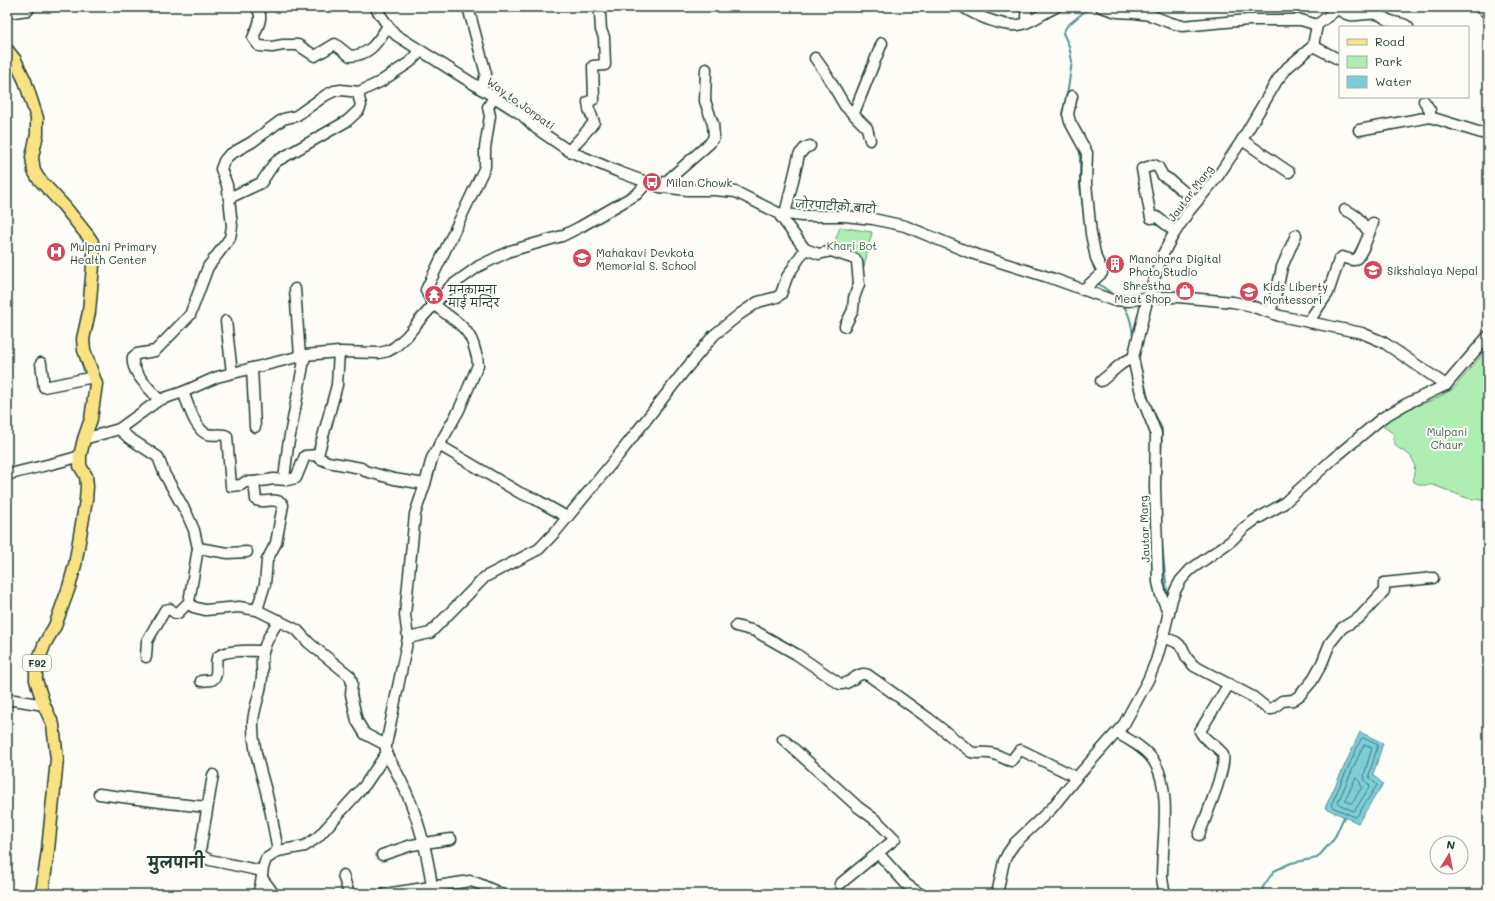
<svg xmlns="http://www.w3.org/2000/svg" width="1495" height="901" viewBox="0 0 1495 901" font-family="Mali,'Playpen Sans Deva',sans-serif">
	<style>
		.green { fill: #b0edb3; stroke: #689574 }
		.water { fill: #7dcdd9; stroke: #579397 }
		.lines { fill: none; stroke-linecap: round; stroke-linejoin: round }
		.shore { stroke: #457776; stroke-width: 1 }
		.stream { stroke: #579397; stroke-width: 2 }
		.minor-casing { stroke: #1f3d34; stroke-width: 13 }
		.major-casing { stroke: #1f3d34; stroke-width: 15 }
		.minor { stroke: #fdfcf7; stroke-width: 10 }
		.major { stroke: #f8e281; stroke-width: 12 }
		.labels { text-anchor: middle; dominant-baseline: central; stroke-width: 4; stroke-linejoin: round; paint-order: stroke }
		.shield { fill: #fdfcf7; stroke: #62766e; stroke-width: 1 }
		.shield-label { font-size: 10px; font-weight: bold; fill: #1f3d34 }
		.street-label { font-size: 11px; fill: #1f3d34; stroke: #fdfcf7 }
		.poi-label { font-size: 11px; fill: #1f3d34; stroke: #fdfcf7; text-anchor: start }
		.park-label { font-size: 11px; fill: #3c604d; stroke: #fdfcf7 }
		.district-label { font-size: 15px; font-weight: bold; fill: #1f3d34; stroke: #fdfcf7 }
	</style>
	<rect width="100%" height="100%" fill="#fdfcf7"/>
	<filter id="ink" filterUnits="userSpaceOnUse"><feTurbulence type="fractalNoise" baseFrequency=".025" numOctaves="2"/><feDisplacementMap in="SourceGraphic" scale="8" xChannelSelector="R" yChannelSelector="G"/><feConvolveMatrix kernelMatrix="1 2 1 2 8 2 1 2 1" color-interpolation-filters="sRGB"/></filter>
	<g filter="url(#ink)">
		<g class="green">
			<polygon points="840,227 872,232 864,267 830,255"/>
			<path d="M1488 348V501L1467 498 1433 485H1421L1414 482C1412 476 1416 470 1414 463 1410 447 1391 454 1394 434L1380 424 1395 413 1433 400 1453 389Z"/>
		</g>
		<polygon class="water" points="1360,732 1383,743 1373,775 1383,784 1358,823 1325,808"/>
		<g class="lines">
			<g class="shore">
				<polygon points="1363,738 1378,745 1369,775 1370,778 1377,785 1357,816 1355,817 1332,807 1331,805 1361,739"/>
				<polygon points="1366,745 1372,748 1364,775 1365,780 1370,786 1355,810 1353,811 1339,804 1338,802 1363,746"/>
				<polygon points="1356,778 1358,779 1362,787 1353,802 1351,803 1346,801 1346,799"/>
			</g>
			<g class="stream">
				<polyline points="1066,124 1062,114 1067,96 1072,61 1069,46 1063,33 1067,26 1090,7"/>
				<polyline points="1080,151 1080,186 1084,216"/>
				<polyline points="1091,258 1096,275"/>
				<polyline points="1098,281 1099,284 1115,296"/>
				<path d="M1122 304C1130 313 1132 325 1133 337"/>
				<polyline points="1139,362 1149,402 1162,429 1160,484"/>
				<polyline points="1161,536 1167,592"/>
				<polyline points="1261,894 1263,887 1274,871 1291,863 1317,858 1334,839 1344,817"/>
			</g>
			<g class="minor-casing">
				<g id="minor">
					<path d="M256 7C265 17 257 27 253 38L259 46 272 47 283 45H298L315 56 335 44 350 56C371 55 377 42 388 26"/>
					<polyline points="375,7 388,26 396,35 521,114 537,129 569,151 619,172 660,187 688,190 714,190 736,192 778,213 802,216 844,216 873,219 905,226 971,253 1054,279 1112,300 1129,301 1148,297 1178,297 1233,302 1248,305 1280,316 1362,333 1383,342 1446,385"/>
					<polyline points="468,7 486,74 481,89"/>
					<path d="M963 7C976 16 1007 29 1023 24 1035 20 1045 12 1056 7"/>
					<polyline points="1025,7 1028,21"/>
					<polyline points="1101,7 1117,12 1135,13 1150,15 1168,22 1182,26 1248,20 1301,20 1317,25"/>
					<polyline points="1479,7 1488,13"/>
					<path d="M1338 9C1354 21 1359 12 1377 14 1383 15 1385 20 1391 21 1397 24 1403 22 1408 27"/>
					<polyline points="7,13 28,10 29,7"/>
					<polyline points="1313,46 1340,60"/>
					<polyline points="815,58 825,72 845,106 867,128 870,140"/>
					<polyline points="1072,96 1068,114 1070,122 1087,153 1086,183 1091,234 1096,258 1102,270 1102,273 1083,290"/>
					<polyline points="1424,101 1430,110 1430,117 1488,135"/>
					<polyline points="854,113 882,43"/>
					<polyline points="1359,130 1430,117"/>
					<polyline points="1242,140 1289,172"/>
					<path d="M569 151C577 141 586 133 594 122L589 109 588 102 594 99 593 66 605 65 604 37 601 30 600 14 598 7"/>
					<polyline points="660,187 710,143 714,137 713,124 705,101 706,69"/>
					<polyline points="229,198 227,185 221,169 224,161 229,155 252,142 283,119 296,116 326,95 334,91 341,90 359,92 380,82 410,62 421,51"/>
					<path d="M1345 210C1359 215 1360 222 1369 232"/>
					<polyline points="778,213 805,249 819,254 831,251 855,259 857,262 859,284 854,298 853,310 845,326"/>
					<polyline points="785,214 799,155 805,148 810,146"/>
					<polyline points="1175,232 1157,217 1151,218 1142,169 1154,165 1158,167 1163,176 1170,180 1196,202"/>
					<polyline points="295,289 300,356"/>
					<polyline points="1270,312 1277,290 1282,267 1296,235"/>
					<polyline points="226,321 232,373"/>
					<path d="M1309 321 1328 293 1339 260 1342 257C1345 258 1351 260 1354 260 1361 259 1370 230 1373 223"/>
					<polyline points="339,352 337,385 318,455 319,458 328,462 361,468 365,471 394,479 425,484"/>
					<polyline points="41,363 44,387 94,377"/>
					<polyline points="252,368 255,427"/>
					<path d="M1101 381C1111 374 1121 361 1133 358"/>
					<path d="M183 392C188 403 195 430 207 434 214 436 221 433 227 436L231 486 241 485 245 482H254L274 479 287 480 296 478 305 456 318 455"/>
					<path d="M159 400C150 388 130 372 133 357L137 354 155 351 190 315 208 267 230 238 232 226 229 198 261 183 273 165 277 161 347 121 359 110 361 105 359 98V92"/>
					<polyline points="119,429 129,438 158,457 165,475 187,514 194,530 198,548 189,602 193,607 205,610 239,607 257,610 297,630 309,643 350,676 352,683 351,694 357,721 365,734 386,745"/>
					<polyline points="84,439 119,429 159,400 183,392 217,377 305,355 339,352 379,353 388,351 395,347 407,336 419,321 451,286 479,266 510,251 562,236 580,227 637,194 647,183"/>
					<polyline points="439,445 520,493 535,499 567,517"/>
					<path d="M7 475C31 468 56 464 80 456"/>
					<polyline points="284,479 288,446 305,355"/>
					<path d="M254 482 256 500C265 504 272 497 282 503L283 505 276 543 267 560 265 584 257 610"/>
					<polyline points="198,548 228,553 247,552"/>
					<polyline points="1169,614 1161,595 1158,582 1155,486 1156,433 1142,398 1133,358 1148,297 1162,256 1172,237 1189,211 1218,176 1242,140 1278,79 1288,67 1313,46 1317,25 1340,7"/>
					<path d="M736 626 755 631 796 654 840 684C852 685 857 670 868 675L928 718 971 752C977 754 982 752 988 753 997 753 1003 759 1011 761L1019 751 1021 750 1068 773 1076 778"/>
					<polyline points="1163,637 1176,642 1182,647 1187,658 1194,666 1253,697 1268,709 1272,709 1282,701 1293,700 1300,695 1312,681 1322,663 1330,643 1342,628 1360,617 1384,591 1384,583 1433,578"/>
					<polyline points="408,638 430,633 485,577 539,549 557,530 621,452 685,370 714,335 740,314 758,302 777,297 781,294 787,277 805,249"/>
					<polyline points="146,657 147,641 165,610 170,609 175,613 178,613 189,602"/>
					<path d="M201 681 212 680 215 677C218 671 215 664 217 658 222 649 254 651 263 651"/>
					<polyline points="7,701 14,700 44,705"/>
					<path d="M1117 733C1130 740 1148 750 1155 763 1172 792 1162 843 1162 876 1162 882 1164 888 1165 894"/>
					<polyline points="783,739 858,807 877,821 895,839 840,884"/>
					<path d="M386 754C413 796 427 845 433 894"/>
					<polyline points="213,775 200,851 202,856 210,860 262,871"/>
					<polyline points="99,794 168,803 207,807"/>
					<path d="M1199 835C1204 821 1227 767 1223 755 1219 745 1204 742 1200 731L1229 684"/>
					<path d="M278 851C274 831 271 810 266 791 260 768 252 746 253 722 254 707 261 693 262 677 263 671 261 665 262 659 263 645 271 632 279 620"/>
					<polyline points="878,853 906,884 920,894"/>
					<polyline points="382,855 412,845 451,839"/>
					<polyline points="343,875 349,894"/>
					<polyline points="262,878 274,894"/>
					<path d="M258 894 261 883 263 868 266 859 278 851 305 846 318 837 365 785 386 754V745L408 638 405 615 415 514 425 484 432 458 459 410 478 365C478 359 477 355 475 350 469 325 453 321 435 305 431 302 428 295 426 290L485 167V148L490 116 488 107 494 97"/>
					<polyline points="385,894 470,881 477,883 502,894"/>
					<polyline points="997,894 1004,861 1008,853 1015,843 1052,808 1076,778 1124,724 1148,680 1156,661 1163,637 1172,599 1176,589 1181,580 1190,570 1231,541 1244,528 1255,520 1283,504 1333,459 1382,418 1406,404 1446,385 1488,336"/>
				</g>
			</g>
			<g class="major-casing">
				<polyline id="major" points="7,50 15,60 25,81 37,118 37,134 32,157 34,171 38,178 64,206 88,236 92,242 94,254 89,312 83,339 84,350 96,384 91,419 84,439 80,456 80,466 86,476 87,486 86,500 75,565 69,587 55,626 45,643 36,666 36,680 44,705 53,725 57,759 48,850 42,894"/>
			</g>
			<use href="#minor" class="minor"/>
			<use href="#major" class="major"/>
		</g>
	</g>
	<defs>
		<g id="bus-disc" transform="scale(1)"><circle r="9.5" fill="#d1495b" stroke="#fdfcf7"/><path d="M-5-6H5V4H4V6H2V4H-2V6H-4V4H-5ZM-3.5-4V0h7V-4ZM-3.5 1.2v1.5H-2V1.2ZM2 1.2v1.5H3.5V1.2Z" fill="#fff"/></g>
		<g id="hospital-disc" transform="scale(1)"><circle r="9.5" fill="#d1495b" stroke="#fdfcf7"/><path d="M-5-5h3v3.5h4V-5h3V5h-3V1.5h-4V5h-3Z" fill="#fff"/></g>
		<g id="school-disc" transform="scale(1)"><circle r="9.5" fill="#d1495b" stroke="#fdfcf7"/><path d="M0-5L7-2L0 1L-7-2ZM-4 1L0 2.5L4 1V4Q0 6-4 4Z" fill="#fff"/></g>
		<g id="building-disc" transform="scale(1)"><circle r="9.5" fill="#d1495b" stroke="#fdfcf7"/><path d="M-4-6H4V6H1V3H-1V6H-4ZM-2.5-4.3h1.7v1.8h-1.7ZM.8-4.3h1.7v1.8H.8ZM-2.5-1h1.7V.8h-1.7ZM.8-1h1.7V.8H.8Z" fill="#fff"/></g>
		<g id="shop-disc" transform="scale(1)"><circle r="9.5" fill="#d1495b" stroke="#fdfcf7"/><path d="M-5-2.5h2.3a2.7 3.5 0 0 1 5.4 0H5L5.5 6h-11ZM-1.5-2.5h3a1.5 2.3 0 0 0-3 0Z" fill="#fff"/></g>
		<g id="temple-disc" transform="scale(1)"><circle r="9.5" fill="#d1495b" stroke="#fdfcf7"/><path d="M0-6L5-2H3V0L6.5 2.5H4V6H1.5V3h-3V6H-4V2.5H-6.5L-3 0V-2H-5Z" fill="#fff"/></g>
	</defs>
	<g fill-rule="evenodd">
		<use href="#bus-disc" x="652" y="182"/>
		<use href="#hospital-disc" x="56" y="252"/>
		<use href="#school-disc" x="582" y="258"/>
		<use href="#building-disc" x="1115" y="264"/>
		<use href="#school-disc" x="1373" y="270"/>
		<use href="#shop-disc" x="1185" y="291"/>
		<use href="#school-disc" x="1249" y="292"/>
		<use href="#temple-disc" x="434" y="295"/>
	</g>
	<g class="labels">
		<rect class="shield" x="23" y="655" width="28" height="16" rx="3"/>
		<g class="shield-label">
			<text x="37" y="663">F92</text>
		</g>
		<g class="street-label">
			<text transform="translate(521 103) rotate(36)">Way to Jorpati</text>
			<text transform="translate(1190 193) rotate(-53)">Jautar Marg</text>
			<text transform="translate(836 206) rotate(4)">जोरपाटीको बाटो</text>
			<text transform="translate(1144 529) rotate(-92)">Jautar Marg</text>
		</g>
		<g class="poi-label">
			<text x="666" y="182">Milan Chowk</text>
			<text x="70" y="246">Mulpani Primary<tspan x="70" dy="13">Health Center</tspan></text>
			<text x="596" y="252">Mahakavi Devkota<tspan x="596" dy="13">Memorial S. School</tspan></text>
			<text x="1129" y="258">Manohara Digital<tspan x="1129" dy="13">Photo Studio</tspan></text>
			<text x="1387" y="270">Sikshalaya Nepal</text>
			<text x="1171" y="285" text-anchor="end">Shrestha<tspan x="1171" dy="13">Meat Shop</tspan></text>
			<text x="1263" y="286">Kids Liberty<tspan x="1263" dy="13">Montessori</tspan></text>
			<text x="448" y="289">मनकामना<tspan x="448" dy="13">माई मन्दिर</tspan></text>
		</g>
		<g class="park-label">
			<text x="852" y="245">Khari Bot</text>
			<text x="1447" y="431">Mulpani<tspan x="1447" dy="13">Chaur</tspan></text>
		</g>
		<g class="district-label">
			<text x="176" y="862">मुलपानी</text>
		</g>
	</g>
	<rect width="1495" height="901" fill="none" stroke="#fdfcf7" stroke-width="24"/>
	<rect x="12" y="12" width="1471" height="877" fill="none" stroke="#1f3d34" stroke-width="1.5" filter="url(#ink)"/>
	<rect x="1339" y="26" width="130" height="72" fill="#fdfcf7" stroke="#a4b0a9"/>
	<rect x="1347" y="39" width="20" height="6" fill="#f8e281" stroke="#a4b0a9"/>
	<text x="1375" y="46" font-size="12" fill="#1f3d34">Road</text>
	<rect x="1347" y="56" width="20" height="12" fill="#b0edb3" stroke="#a4b0a9"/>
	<text x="1375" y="66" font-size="12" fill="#1f3d34">Park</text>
	<rect x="1347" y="76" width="20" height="12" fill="#7dcdd9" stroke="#a4b0a9"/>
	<text x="1375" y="86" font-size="12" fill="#1f3d34">Water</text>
	<g transform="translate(1449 855) rotate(10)"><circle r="19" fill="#fdfcf7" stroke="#a4b0a9"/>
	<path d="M0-3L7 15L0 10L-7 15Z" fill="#d1495b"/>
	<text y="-6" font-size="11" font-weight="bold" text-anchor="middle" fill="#1f3d34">N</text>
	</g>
</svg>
